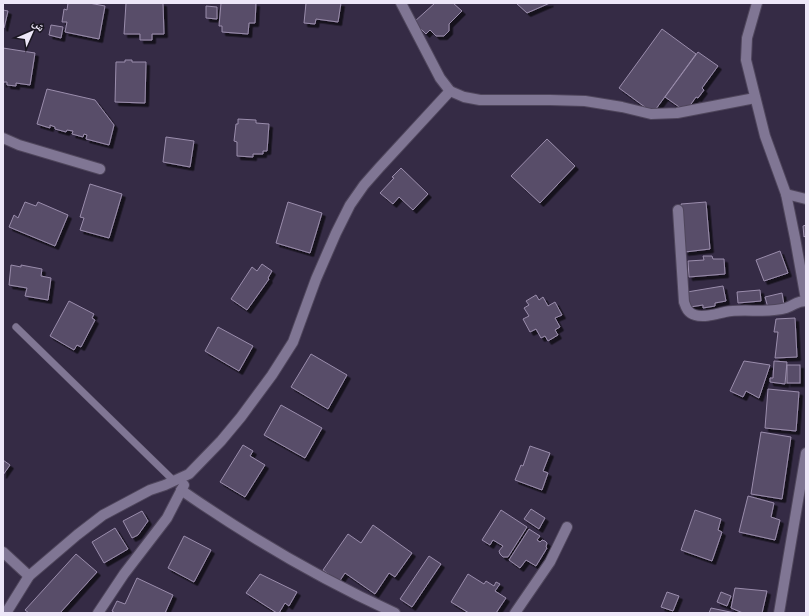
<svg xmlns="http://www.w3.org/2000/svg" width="809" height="616" viewBox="0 0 809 616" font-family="Cabin,'Noto Naskh Arabic',sans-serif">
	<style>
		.building { fill: #594d69; stroke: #9a8dac; filter: url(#shadow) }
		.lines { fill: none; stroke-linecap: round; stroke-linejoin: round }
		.lane-casing { stroke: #4f465c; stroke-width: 8 }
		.street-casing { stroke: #4f465c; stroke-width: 12 }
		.lane { stroke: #807694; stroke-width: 7 }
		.street { stroke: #807694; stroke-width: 10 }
	</style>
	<defs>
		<filter id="shadow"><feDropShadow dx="3.5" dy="3.5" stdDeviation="0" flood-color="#0009"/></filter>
	</defs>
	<rect width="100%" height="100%" fill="#352b45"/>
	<g class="building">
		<polygon points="68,3 89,3 105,6 99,39 65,32 67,22 62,22 64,9 67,10"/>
		<polygon points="126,3 163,3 164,34 152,34 152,40 140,40 140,34 124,34"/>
		<polygon points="221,3 256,3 255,23 249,23 248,34 222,32 222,26 219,26"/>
		<polygon points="306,3 341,3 338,22 316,19 315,24 304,23"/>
		<polygon points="435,3 453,3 462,11 449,24 449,31 444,36 436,36 430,30 426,34 414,22"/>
		<polygon points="516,3 550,3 527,13"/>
		<polygon points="206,6 217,7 217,19 206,18"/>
		<polygon points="3,10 8,11 4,28 3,27"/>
		<polygon points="51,25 63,27 61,38 49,35"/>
		<polygon points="662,29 696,54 653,113 619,88"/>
		<polygon points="3,48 35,53 30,85 16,83 16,86 7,85 7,82 4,82 3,84"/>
		<polygon points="698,52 718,66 702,88 704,90 698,98 696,97 689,107 682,109 665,97"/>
		<polygon points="125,60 132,60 132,62 146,62 145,103 115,102 116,62 125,62"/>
		<polygon points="47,89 95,100 114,125 109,145 86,139 87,135 84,134 83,137 72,134 73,131 67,130 66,132 55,129 55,127 50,125 50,128 37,124"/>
		<polygon points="238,119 256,120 256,123 269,124 267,151 263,151 263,154 253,154 253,157 237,156 237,142 234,141 236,124 238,124"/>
		<polygon points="166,137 194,141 190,167 163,162"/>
		<polygon points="547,139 575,166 540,203 511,176"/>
		<polygon points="401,168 428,194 413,210 399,197 393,204 380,193 394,178 392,177"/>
		<polygon points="90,184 122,194 109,238 80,230 84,218 80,217"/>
		<polygon points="25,202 36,206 38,202 68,215 55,246 9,227 14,215 18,218"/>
		<polygon points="288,202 322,213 310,253 276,243"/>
		<polygon points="706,202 710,249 685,252 681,204"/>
		<polygon points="806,225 806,240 805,236 804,237 803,226"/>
		<polygon points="780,251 788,273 764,281 756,260"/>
		<polygon points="703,256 712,256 713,259 724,259 725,274 689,277 688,261 704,260"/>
		<polygon points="262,264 272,271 268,278 269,279 247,310 231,299 252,267 257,271"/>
		<polygon points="11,265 21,267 21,265 42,269 41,276 51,278 48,300 25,296 27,288 9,285"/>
		<polygon points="723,286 726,301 715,303 715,306 703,308 703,305 690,307 687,292"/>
		<polygon points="760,290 761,301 738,303 737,292"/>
		<polygon points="782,293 784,305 768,308 765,297"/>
		<polygon points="536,295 539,300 543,297 548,306 555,302 562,315 555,318 560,327 555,330 558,335 548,341 545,336 541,338 536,329 530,332 523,319 529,316 524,308 529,305 526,301"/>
		<polygon points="69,301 94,314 92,318 95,320 81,347 77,345 74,350 50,336"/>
		<polygon points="795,318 797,357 775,358 778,332 774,332 776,319"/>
		<polygon points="218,327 253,346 239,371 205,351"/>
		<polygon points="311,354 347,375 328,409 291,387"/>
		<polygon points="744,361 770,365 759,398 746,391 743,397 730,391"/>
		<polygon points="774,361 787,362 785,384 770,382 770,378 773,378"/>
		<rect x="787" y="365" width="13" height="18"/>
		<polygon points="768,389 799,392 796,431 765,428"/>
		<polygon points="281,405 322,428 305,458 264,435"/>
		<polygon points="761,432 791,437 782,499 751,494"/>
		<polygon points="243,445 253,451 250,456 265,465 245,497 220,482"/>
		<polygon points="530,446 550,453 543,471 548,473 542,490 515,480 521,465 523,466"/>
		<polygon points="3,460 10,465 3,475"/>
		<polygon points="748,496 774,503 771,517 780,520 775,540 739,532"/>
		<polygon points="531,509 545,518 539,529 524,519"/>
		<polygon points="501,510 527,527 508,557 503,557 500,554 499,551 503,546 493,540 490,545 482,540"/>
		<polygon points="695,510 721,519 718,530 722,532 712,561 681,550"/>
		<polygon points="142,511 148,521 138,535 132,538 123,521"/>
		<polygon points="373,525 412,553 395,577 389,573 375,594 345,573 339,582 323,570 348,534 361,543"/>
		<polygon points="115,528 128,549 104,563 92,542"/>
		<polygon points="529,529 540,536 537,540 540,542 542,540 545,541 547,543 546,547 547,548 536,566 526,560 520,568 509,560"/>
		<polygon points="184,536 211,550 194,582 168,568"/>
		<polygon points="76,554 97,572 60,613 29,613 25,610"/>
		<polygon points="429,556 441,564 412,607 400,599"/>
		<polygon points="260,574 297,592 289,606 285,603 279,613 277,613 246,593"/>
		<polygon points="468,574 484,584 486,581 494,586 496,582 500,584 495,591 506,598 496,613 469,613 451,602"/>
		<polygon points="137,578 173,595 165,613 115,613 112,611 117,601 125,604"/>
		<polygon points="735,588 767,591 762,613 743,613 731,608"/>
		<polygon points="667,592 679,596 673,611 661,607"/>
		<polygon points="721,592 731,596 727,606 717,602"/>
		<polygon points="711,608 735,613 709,613"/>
	</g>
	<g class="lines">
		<g class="lane-casing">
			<polyline id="lane" points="16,327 174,481"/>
		</g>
		<g class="street-casing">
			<g id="street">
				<polyline points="401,3 440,78 450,91 464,97 480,100 550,100 585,101 622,107 651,114 677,113 755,98"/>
				<polyline points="757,3 747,38 746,60 765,136 786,194 795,238 806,300"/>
				<polyline points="3,138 19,145 100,169"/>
				<polyline points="786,194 806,199"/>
				<path d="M678 210 684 302C686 308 688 313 695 315 704 318 716 314 725 312 745 308 766 314 786 308 795 305 796 301 806 301"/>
				<path d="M181 490C249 537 320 579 395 613"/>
				<polyline points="3,552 29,576"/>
				<polyline points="6,613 29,576 77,535 103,515 150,490 165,485 189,474 221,441 241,417 272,375 293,342 316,279 336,233 350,205 364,185 379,168 450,91"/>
				<polyline points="98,613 124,574 167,518 184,485"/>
				<polyline points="515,613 550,562 567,527"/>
				<polyline points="779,613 806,453"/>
			</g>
		</g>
		<use href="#lane" class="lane"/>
		<use href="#street" class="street"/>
	</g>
	<rect width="809" height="616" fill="none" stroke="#ede7f8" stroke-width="8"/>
	<g transform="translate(32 32) rotate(45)" stroke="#1b1722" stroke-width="3" paint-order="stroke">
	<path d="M0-3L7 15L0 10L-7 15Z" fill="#ede7f8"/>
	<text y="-6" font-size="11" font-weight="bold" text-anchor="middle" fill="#ede7f8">ش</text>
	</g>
</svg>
